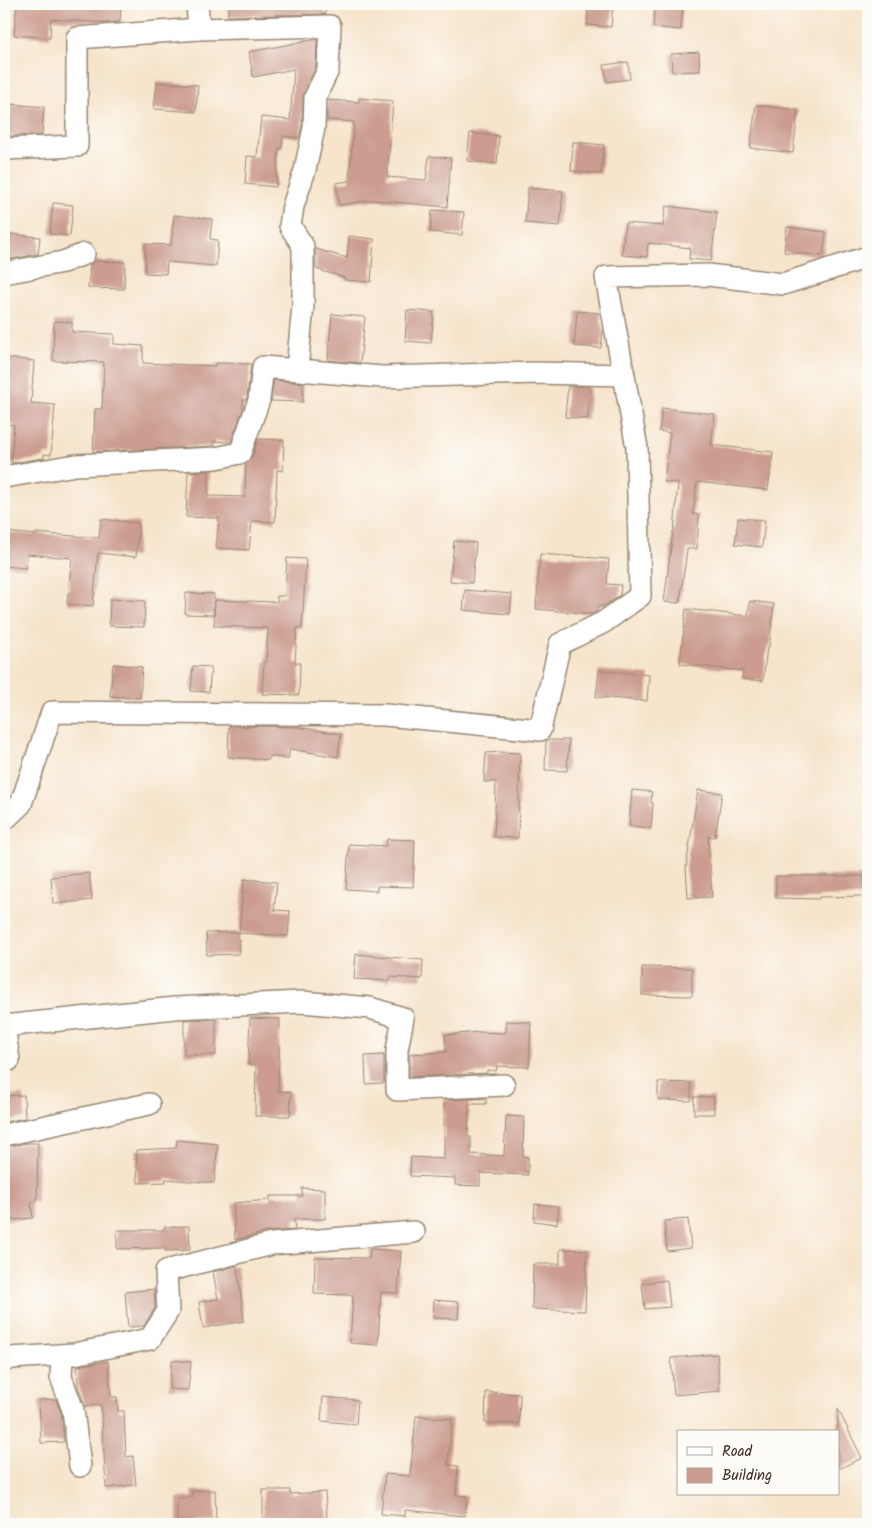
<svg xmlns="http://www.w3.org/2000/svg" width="872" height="1528" viewBox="0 0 872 1528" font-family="Kalam,sans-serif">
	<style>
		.building { fill: #cb9c8f }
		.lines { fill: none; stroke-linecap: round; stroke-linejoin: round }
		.street-casing { stroke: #988774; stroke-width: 24 }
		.street { stroke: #fff; stroke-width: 21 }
	</style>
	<rect width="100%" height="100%" fill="#fdfcf7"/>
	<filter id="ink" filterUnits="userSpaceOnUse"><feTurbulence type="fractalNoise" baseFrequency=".02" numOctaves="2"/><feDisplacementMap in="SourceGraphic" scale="10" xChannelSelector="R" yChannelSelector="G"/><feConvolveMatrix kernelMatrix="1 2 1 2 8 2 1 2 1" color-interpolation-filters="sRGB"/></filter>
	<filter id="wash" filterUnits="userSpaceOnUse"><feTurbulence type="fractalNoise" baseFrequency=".0096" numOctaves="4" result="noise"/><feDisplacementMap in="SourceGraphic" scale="20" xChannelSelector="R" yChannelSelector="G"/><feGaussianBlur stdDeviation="1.12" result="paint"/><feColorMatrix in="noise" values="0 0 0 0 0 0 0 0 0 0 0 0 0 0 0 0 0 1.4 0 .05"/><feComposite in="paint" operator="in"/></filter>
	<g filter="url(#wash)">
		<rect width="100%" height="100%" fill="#f6e4cb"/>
		<g id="blocks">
			<g class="building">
				<polygon points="17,4 121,4 120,22 106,23 51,19 50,38 14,35"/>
				<polygon points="229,4 326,4 325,14 228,16"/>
				<polygon points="588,4 613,4 611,27 587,25"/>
				<polygon points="655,4 683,4 681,30 653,27"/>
				<polygon points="317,39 316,67 303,96 302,126 299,138 283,136 282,148 279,148 276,187 245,184 247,156 257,157 261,117 290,120 294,69 253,77 249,52"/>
				<polygon points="699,52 700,71 672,72 671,54"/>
				<polygon points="628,62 630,79 607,82 604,65"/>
				<polygon points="157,82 198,85 196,112 154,109"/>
				<polygon points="359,98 393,101 387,177 426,180 429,156 451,158 447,207 373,200 339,205 336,183 349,181 354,122 327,120 327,100 359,102"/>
				<polygon points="11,104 44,107 42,135 9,136"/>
				<polygon points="756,105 798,110 793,153 750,148"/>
				<polygon points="470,133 499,136 497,164 467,161"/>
				<polygon points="573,142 604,145 601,174 571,171"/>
				<polygon points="528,188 563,191 560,226 525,223"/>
				<polygon points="53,203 73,205 70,236 50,234"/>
				<polygon points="666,206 717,212 711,261 689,259 690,248 648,243 647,257 622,255 625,223 663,226"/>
				<polygon points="432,210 464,212 462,235 430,232"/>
				<polygon points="174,215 212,219 210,239 218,240 216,266 167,262 166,274 145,273 145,244 171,245"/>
				<polygon points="787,227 826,232 823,256 784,252"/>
				<polygon points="9,234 40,237 38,254 6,260"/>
				<polygon points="349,236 374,239 371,282 345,280 345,278 316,269 316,249 347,258"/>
				<polygon points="94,261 125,262 124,289 88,288 90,265"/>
				<polygon points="407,310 434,312 431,343 405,341"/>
				<polygon points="577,311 600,313 603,330 601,348 574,346"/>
				<polygon points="332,314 365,317 360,363 328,360"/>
				<polygon points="54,321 72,322 72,332 114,334 114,344 143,346 143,363 215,366 215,363 251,364 247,397 246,400 243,400 243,408 231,442 214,441 214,446 93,452 95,409 102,409 104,362 53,361"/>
				<polygon points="8,358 34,361 31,403 55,405 51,455 44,454 44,458 11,463 14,425 4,424 4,399"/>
				<polygon points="274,380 303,383 303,402 271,401"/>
				<polygon points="568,386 590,387 588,419 565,417"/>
				<polygon points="662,408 715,414 711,445 773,452 768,490 697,482 693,514 699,515 697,549 687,549 680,603 664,602 673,531 674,531 678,483 664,482 670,433 659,431"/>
				<polygon points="258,439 284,440 283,471 277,470 275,522 252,521 249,550 216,548 219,518 186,517 188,472 209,471 208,496 245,497 246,463 252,457"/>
				<polygon points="738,518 765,520 762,547 735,544"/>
				<polygon points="101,519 139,523 136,557 98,553 93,606 67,604 72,558 27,554 26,568 4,566 7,532 35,535 36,533 99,538"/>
				<polygon points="454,541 476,543 472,583 450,581"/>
				<polygon points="540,554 609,559 607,584 621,585 620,595 604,606 598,606 597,611 593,614 536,609"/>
				<polygon points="287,558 306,559 302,628 297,628 295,663 300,663 299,695 262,694 264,662 266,662 268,628 214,626 215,600 277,602 277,596 285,596"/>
				<polygon points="465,590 512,594 510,614 463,610"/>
				<polygon points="186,593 214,594 213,615 185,614"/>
				<polygon points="110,599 145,601 144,627 109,626"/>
				<polygon points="750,601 774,604 769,647 767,647 763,681 742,679 743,671 680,664 686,609 748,616"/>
				<polygon points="113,664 142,667 140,698 110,696"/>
				<polygon points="193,666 211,667 209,692 191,691"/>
				<polygon points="599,670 649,675 647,701 596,697"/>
				<polygon points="229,726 297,727 341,734 338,757 290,749 288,759 269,756 269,760 228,757"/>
				<polygon points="548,740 569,740 567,771 545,770 546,741"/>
				<polygon points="499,752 520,753 518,838 494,837 496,782 484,782 486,753"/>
				<polygon points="632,790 652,792 651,803 653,803 651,828 629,826"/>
				<polygon points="698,790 722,793 715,837 708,836 712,897 688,898 686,867"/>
				<polygon points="387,839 415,840 413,887 377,886 377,891 346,889 349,844 386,846"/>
				<polygon points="89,873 92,900 53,904 51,877"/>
				<polygon points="776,876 864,876 865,896 819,897 819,899 776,898"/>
				<polygon points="244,879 277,882 274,910 290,911 288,936 239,933"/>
				<polygon points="238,932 239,954 207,955 206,933"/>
				<polygon points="356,954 423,960 422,979 390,977 390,981 354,979"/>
				<polygon points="642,967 692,968 692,996 642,995"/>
				<polygon points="250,1018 280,1019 278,1091 291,1092 290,1116 255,1116 256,1065 248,1065"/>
				<polygon points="216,1019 216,1055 184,1055 184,1020"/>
				<polygon points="506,1021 531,1022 529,1067 497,1066 496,1071 487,1070 487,1073 410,1077 410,1054 446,1052 445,1035 479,1032 506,1033"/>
				<polygon points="384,1055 384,1083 366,1084 365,1056"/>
				<polygon points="658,1082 691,1083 691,1101 658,1100"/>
				<polygon points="24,1095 25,1118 4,1122 4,1096"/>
				<rect x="694" y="1097" width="20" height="17"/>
				<polygon points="486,1098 486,1104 469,1104 468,1137 471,1137 471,1154 504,1156 506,1116 524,1117 523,1156 528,1157 528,1175 480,1173 480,1186 455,1185 455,1178 410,1176 411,1157 444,1159 444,1100"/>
				<polygon points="177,1140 218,1144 214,1183 165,1179 166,1182 138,1183 136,1150 176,1148"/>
				<polygon points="27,1143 38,1143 37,1202 31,1202 33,1218 4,1221 4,1147"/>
				<polygon points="302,1188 325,1189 325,1219 294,1219 295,1230 266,1232 235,1240 233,1203 270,1200 270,1196 302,1196"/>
				<polygon points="535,1204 559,1206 557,1224 534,1221"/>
				<polygon points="688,1219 691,1248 667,1251 664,1221"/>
				<polygon points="189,1226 190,1250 165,1251 165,1248 117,1249 117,1230 164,1230 164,1227"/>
				<polygon points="370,1249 401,1251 398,1293 381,1292 378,1345 350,1343 353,1295 314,1294 315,1257 369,1258"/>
				<polygon points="560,1249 587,1250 585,1311 532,1309 533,1264 560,1264"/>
				<polygon points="237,1266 244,1321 203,1328 199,1302 218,1299 213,1272"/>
				<polygon points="667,1280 670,1307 645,1309 642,1283"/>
				<polygon points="154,1289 155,1308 144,1326 128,1327 125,1292"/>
				<polygon points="434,1300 459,1302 458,1319 433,1318"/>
				<polygon points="717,1354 720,1391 674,1395 671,1358"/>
				<polygon points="172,1360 191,1362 188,1390 169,1389"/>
				<polygon points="108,1361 111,1397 117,1397 118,1411 124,1411 126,1457 133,1456 136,1485 106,1488 101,1405 85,1406 78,1386 77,1366"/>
				<polygon points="486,1392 520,1394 519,1424 485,1423"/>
				<polygon points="323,1397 358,1400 356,1424 321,1421"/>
				<polygon points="56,1399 61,1413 64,1442 41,1443 39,1400"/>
				<polygon points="838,1409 862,1458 838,1469"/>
				<polygon points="416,1416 452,1419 448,1465 458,1466 456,1495 467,1496 465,1516 405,1510 405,1516 381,1514 385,1474 410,1476"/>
				<polygon points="215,1490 216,1522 197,1522 197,1524 177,1524 177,1498 193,1497 192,1491"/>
				<polygon points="263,1490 290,1490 290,1494 325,1492 327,1519 290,1521 290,1523 263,1523"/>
			</g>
		</g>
	</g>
	<g filter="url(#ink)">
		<use href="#blocks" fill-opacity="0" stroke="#988774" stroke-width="1"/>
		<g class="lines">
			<g class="street-casing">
				<g id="street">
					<polyline points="197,4 199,29"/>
					<polyline points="4,149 77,146 77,38 199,29 330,26 328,70 315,97 314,128 305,170 293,206 290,226 303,246 303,306 297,369"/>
					<polyline points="4,273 63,262 84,254"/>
					<polyline points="4,477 76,465 216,458 240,453 259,400 263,367 382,377 536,373 624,375"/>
					<polyline points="4,820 21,804 52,712 385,715 540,730 560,644 604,622 640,596 637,448 606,277 708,275 783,284 868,257"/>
					<polyline points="4,1061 9,1060 4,1026 175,1008 302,1002 370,1008 403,1018 397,1050 397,1090 504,1085"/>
					<polyline points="4,1135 149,1104"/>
					<polyline points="62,1355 61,1377 73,1410 80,1466"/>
					<polyline points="4,1361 11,1358 74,1354 150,1339 168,1311 166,1271 272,1244 414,1232"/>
				</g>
			</g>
			<use href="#street" class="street"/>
		</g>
	</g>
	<rect width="872" height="1528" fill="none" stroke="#fdfcf7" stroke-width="20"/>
	<rect x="677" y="1430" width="162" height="65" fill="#fdfcf7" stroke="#afa8a0"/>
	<rect x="687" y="1447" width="25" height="8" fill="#ffffff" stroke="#afa8a0"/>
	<text x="722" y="1456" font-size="15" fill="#3b2a1e">Road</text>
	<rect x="687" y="1468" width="25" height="15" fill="#cb9c8f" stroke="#afa8a0"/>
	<text x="722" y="1480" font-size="15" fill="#3b2a1e">Building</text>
</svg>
